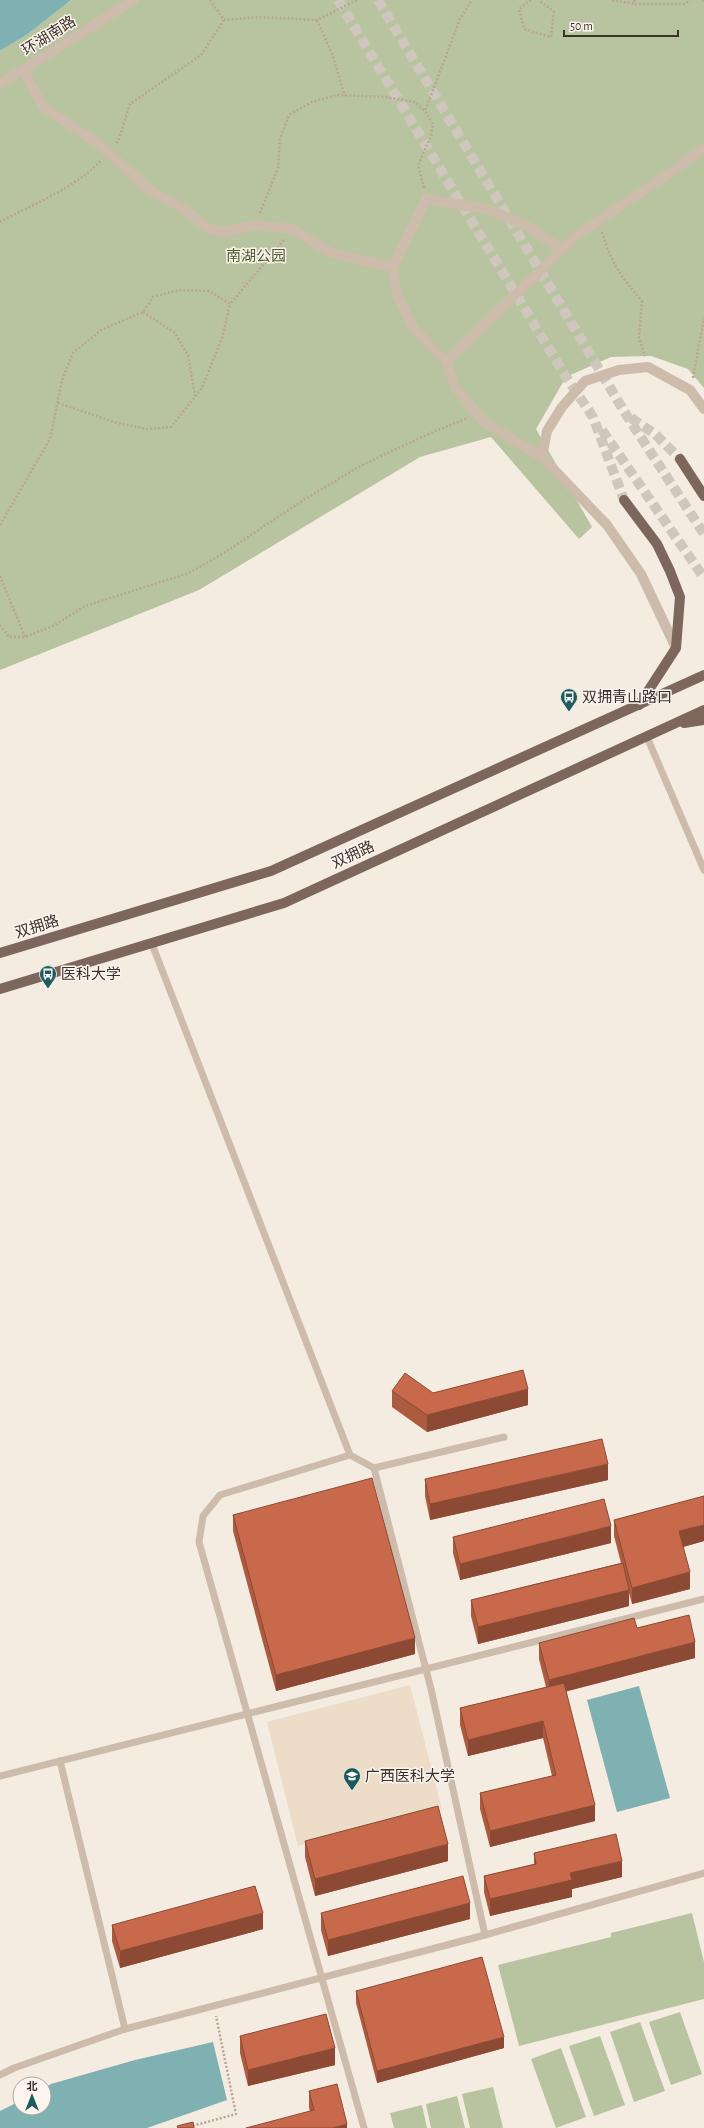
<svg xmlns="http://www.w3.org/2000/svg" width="704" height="2128" viewBox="0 0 704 2128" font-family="'Alegreya Sans','Noto Sans SC',sans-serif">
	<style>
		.green { fill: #b8c4a0 }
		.plaza { fill: #ecdcc8 }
		.water { fill: #7fb0b2 }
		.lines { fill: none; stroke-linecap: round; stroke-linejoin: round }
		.primary-tunnel { stroke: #cfc6bd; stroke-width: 10; stroke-dasharray: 10 5; stroke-linecap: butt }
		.path { stroke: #b9a596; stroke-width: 2.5; stroke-dasharray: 2 2; stroke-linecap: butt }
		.service { stroke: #cdbbac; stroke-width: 7 }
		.minor { stroke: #cdbbac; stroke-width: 10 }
		.primary { stroke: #7d675c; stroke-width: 10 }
		.wall { fill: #ac5a40 }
		.shaded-wall { fill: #8c4a34 }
		.building { fill: #c8694b; stroke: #8c4a34 }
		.labels { text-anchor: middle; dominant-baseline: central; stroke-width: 3; stroke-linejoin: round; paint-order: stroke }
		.street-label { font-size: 15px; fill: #3b302b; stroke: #fbf5ee }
		.park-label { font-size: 15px; fill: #4a5a2e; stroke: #fbf5ee }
		.poi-label { font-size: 15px; fill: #3b302b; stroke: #fbf5ee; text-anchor: start }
	</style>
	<rect width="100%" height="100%" fill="#f4ebe1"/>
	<g class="green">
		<polygon points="71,0 704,0 704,388 688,369 651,356 611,357 566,377 536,429 592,527 579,539 491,437 420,457 199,590 0,670 0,51 28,34"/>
		<polygon points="692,1913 704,1962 704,1999 519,2046 498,1965 611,1937 611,1933"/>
		<polygon points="680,2012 702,2074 671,2085 649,2022"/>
		<polygon points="640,2022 665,2091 634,2102 610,2032"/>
		<polygon points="600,2036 625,2105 594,2116 569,2046"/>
		<polygon points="561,2048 586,2117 556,2128 531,2059"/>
		<polygon points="493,2087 503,2128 470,2128 462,2094"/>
		<polygon points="457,2096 465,2128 431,2128 426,2104"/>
		<polygon points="422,2105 427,2128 394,2128 390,2113"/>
	</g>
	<polygon class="plaza" points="410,1685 442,1809 298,1846 267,1722"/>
	<g class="water">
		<polygon points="0,0 71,0 28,34 0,51"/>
		<polygon points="639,1686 670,1798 617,1812 587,1700"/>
		<polygon points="213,2042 227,2100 147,2128 0,2128 0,2111 20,2101 20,2108 44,2108 44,2088 51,2084 135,2060"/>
	</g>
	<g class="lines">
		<g class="primary-tunnel">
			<polyline points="338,0 566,377 593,417 624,500"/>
			<polyline points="378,0 627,416 704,534"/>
			<polyline points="631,418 655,434 680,459"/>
			<polyline points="602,430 704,578"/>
		</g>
		<g class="path">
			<polyline points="210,0 224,20 258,17 317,20 357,0"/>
			<polyline points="531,0 519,9 524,29 551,37 554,12 539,0"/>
			<polyline points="612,0 635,4"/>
			<polyline points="634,0 635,4 685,4 690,0"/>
			<polyline points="703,0 704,1"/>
			<polyline points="317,20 332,54 345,96"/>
			<polyline points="116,143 119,139 130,104 201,55 224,20"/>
			<polyline points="424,188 418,165 431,136 433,124 425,111 460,19 472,0"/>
			<polyline points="260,213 278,168 280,139 289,115 312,102 337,95 386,97 415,102 425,111"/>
			<path d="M0 222C31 205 78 187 101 160"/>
			<path d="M602 232C612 265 620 275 642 301L639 338 645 356"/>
			<polyline points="143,312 174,332 188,355 195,396"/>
			<polyline points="693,378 704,318"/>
			<polyline points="58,403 117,423 147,429 171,427 202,388 222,338 230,304"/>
			<polyline points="0,525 50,439 62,380 73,353 101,330 143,312 153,297 179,290 209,291 230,304 284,240"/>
			<polyline points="0,576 25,637"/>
			<polyline points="0,625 9,637 25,637 53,626 85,606 189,573 224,553 302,501 360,466 435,431 466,419"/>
			<polyline points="185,2128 236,2114 216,2016"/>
		</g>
		<g class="service">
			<polyline points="647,737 704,870"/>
			<polyline points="152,944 350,1455 374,1468 431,1689 485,1935"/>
			<polyline points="350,1455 220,1495 203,1516 199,1542 364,2128"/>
			<polyline points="374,1468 504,1437"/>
			<polyline points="60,1761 125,2029"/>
			<polyline points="0,1776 704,1599"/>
			<polyline points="0,2075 14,2068 125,2029 485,1935 704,1873"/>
		</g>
		<g class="minor">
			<polyline points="23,70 43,107 99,144 148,189 184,209 209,229 224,232 256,225 293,229 331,253 393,267 397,295 414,329 446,362 456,388 484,422 542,457"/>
			<polyline points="0,84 134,0"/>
			<polyline points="393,267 426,199 487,209 529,227 561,249"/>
			<polyline points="446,362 577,235 673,171 704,148"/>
			<polyline points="676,648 641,574 607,525 542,457 547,431 562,407 585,381 619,370 648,367 690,390 704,409"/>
		</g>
		<g class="primary">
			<polyline points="680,459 704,496"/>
			<polyline points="624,500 657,544 670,571 680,597 676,648 639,705"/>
			<polyline points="684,723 704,720"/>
			<polyline points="0,953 271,871 704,675"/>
			<polyline points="0,989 284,903 704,710"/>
		</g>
	</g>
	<g class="wall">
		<polygon points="392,1391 528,1405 427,1432 392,1407"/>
		<polygon points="425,1479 608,1480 430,1520 425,1496"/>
		<polygon points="704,1496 704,1541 683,1547 690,1589 632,1604 629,1593 629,1606 478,1644 471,1616 471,1600 621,1563 614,1536 614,1520"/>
		<polygon points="233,1515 415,1654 276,1691 233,1531"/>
		<polygon points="453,1537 611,1543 460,1580 453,1553"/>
		<polygon points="637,1628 695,1658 566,1691 595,1821 490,1847 480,1809 480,1793 552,1776 543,1738 468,1756 460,1725 460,1708 546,1687 539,1659 539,1643"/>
		<polygon points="305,1841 448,1861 315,1896 305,1857"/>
		<polygon points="534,1853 622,1877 572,1889 572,1897 490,1916 484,1892 484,1876 534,1864"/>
		<polygon points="321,1913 470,1919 328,1956 321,1930"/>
		<polygon points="112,1925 263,1929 120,1968 112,1941"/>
		<polygon points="356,1991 504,2048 377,2083 356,2003"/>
		<polygon points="240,2036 335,2065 248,2086 240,2053"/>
		<polygon points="309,2091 347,2128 310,2112 309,2107"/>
	</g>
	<g class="shaded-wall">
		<polygon points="528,1389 528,1405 427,1432 427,1415"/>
		<polygon points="608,1464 608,1480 430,1520 430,1504"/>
		<polygon points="704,1525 704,1541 679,1548 679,1531"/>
		<polygon points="611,1526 611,1543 460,1580 460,1564"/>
		<polygon points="690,1572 690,1589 632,1604 632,1588"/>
		<polygon points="629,1590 629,1606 478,1644 478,1627"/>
		<polygon points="415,1638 415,1654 276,1691 276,1675"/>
		<polygon points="695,1642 695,1658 549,1696 549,1680"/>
		<polygon points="543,1721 543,1738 468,1756 468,1740"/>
		<polygon points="595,1805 595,1821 490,1847 490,1831"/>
		<polygon points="448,1844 448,1861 315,1896 315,1879"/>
		<polygon points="622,1861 622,1877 572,1889 572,1897 490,1916 490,1899 570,1873"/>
		<polygon points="470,1903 470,1919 328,1956 328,1940"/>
		<polygon points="263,1913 263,1929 120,1968 120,1951"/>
		<polygon points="504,2037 504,2048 377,2083 377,2071"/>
		<polygon points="335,2048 335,2065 248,2086 248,2070"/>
		<polygon points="347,2124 347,2128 333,2128"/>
	</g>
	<g class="building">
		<polygon points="523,1370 528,1389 427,1415 392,1391 405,1373 433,1393"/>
		<polygon points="602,1439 608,1464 430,1504 425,1479"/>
		<polygon points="372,1478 415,1638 276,1675 233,1515"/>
		<polygon points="704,1496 704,1525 679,1531 690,1572 632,1588 614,1520"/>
		<polygon points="604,1499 611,1526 460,1564 453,1537"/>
		<polygon points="623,1563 629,1590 478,1627 471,1600"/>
		<polygon points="689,1615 695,1642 549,1680 539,1643 634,1618 637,1628"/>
		<polygon points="564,1683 595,1805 490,1831 480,1793 556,1775 543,1721 468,1740 460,1708"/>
		<polygon points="438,1806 448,1844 315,1879 305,1841"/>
		<polygon points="616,1834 622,1861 570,1873 572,1880 490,1899 484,1876 536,1864 534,1853"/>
		<polygon points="463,1876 470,1903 328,1940 321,1913"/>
		<polygon points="255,1886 263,1913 120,1951 112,1925"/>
		<polygon points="482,1957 504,2037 377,2071 356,1991"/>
		<polygon points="326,2014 335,2048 248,2070 240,2036"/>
		<polygon points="337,2084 347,2124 333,2128 246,2128 314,2110 309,2091"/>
		<polygon points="193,2122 194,2128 178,2128 177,2126"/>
	</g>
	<defs>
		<g id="bus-pin" transform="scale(0.9)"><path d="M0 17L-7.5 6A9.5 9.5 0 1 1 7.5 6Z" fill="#1f5a5e" stroke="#fbf5ee"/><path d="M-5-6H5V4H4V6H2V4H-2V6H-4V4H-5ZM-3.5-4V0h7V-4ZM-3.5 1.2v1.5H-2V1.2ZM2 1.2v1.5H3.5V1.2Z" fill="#fff"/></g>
		<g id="university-pin" transform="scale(0.9)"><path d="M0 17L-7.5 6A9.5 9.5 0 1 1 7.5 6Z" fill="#1f5a5e" stroke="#fbf5ee"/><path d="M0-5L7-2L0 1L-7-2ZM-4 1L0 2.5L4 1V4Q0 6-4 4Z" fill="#fff"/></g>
	</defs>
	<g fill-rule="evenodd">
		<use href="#bus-pin" x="569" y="697"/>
		<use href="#bus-pin" x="48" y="974"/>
		<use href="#university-pin" x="352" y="1776"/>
	</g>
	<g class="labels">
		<g class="street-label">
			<text transform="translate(49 36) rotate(-32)">环湖南路</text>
			<text transform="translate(353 855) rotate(-25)">双拥路</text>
			<text transform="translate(37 927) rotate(-17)">双拥路</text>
		</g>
		<g class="park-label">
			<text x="256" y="256">南湖公园</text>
		</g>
		<g class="poi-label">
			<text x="582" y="697">双拥青山路口</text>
			<text x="61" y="974">医科大学</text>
			<text x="365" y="1776">广西医科大学</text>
		</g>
	</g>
	<g transform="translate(32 2096)"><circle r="19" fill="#fbf5ee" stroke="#aea6a0"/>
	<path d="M0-3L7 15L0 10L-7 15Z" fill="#1f5a5e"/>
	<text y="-6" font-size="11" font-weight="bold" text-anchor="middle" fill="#3b302b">北</text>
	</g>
	<path d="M564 30v6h114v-6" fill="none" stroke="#3b302b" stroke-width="2"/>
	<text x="570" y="30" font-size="12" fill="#3b302b" stroke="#fbf5ee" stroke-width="3" paint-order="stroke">50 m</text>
</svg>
